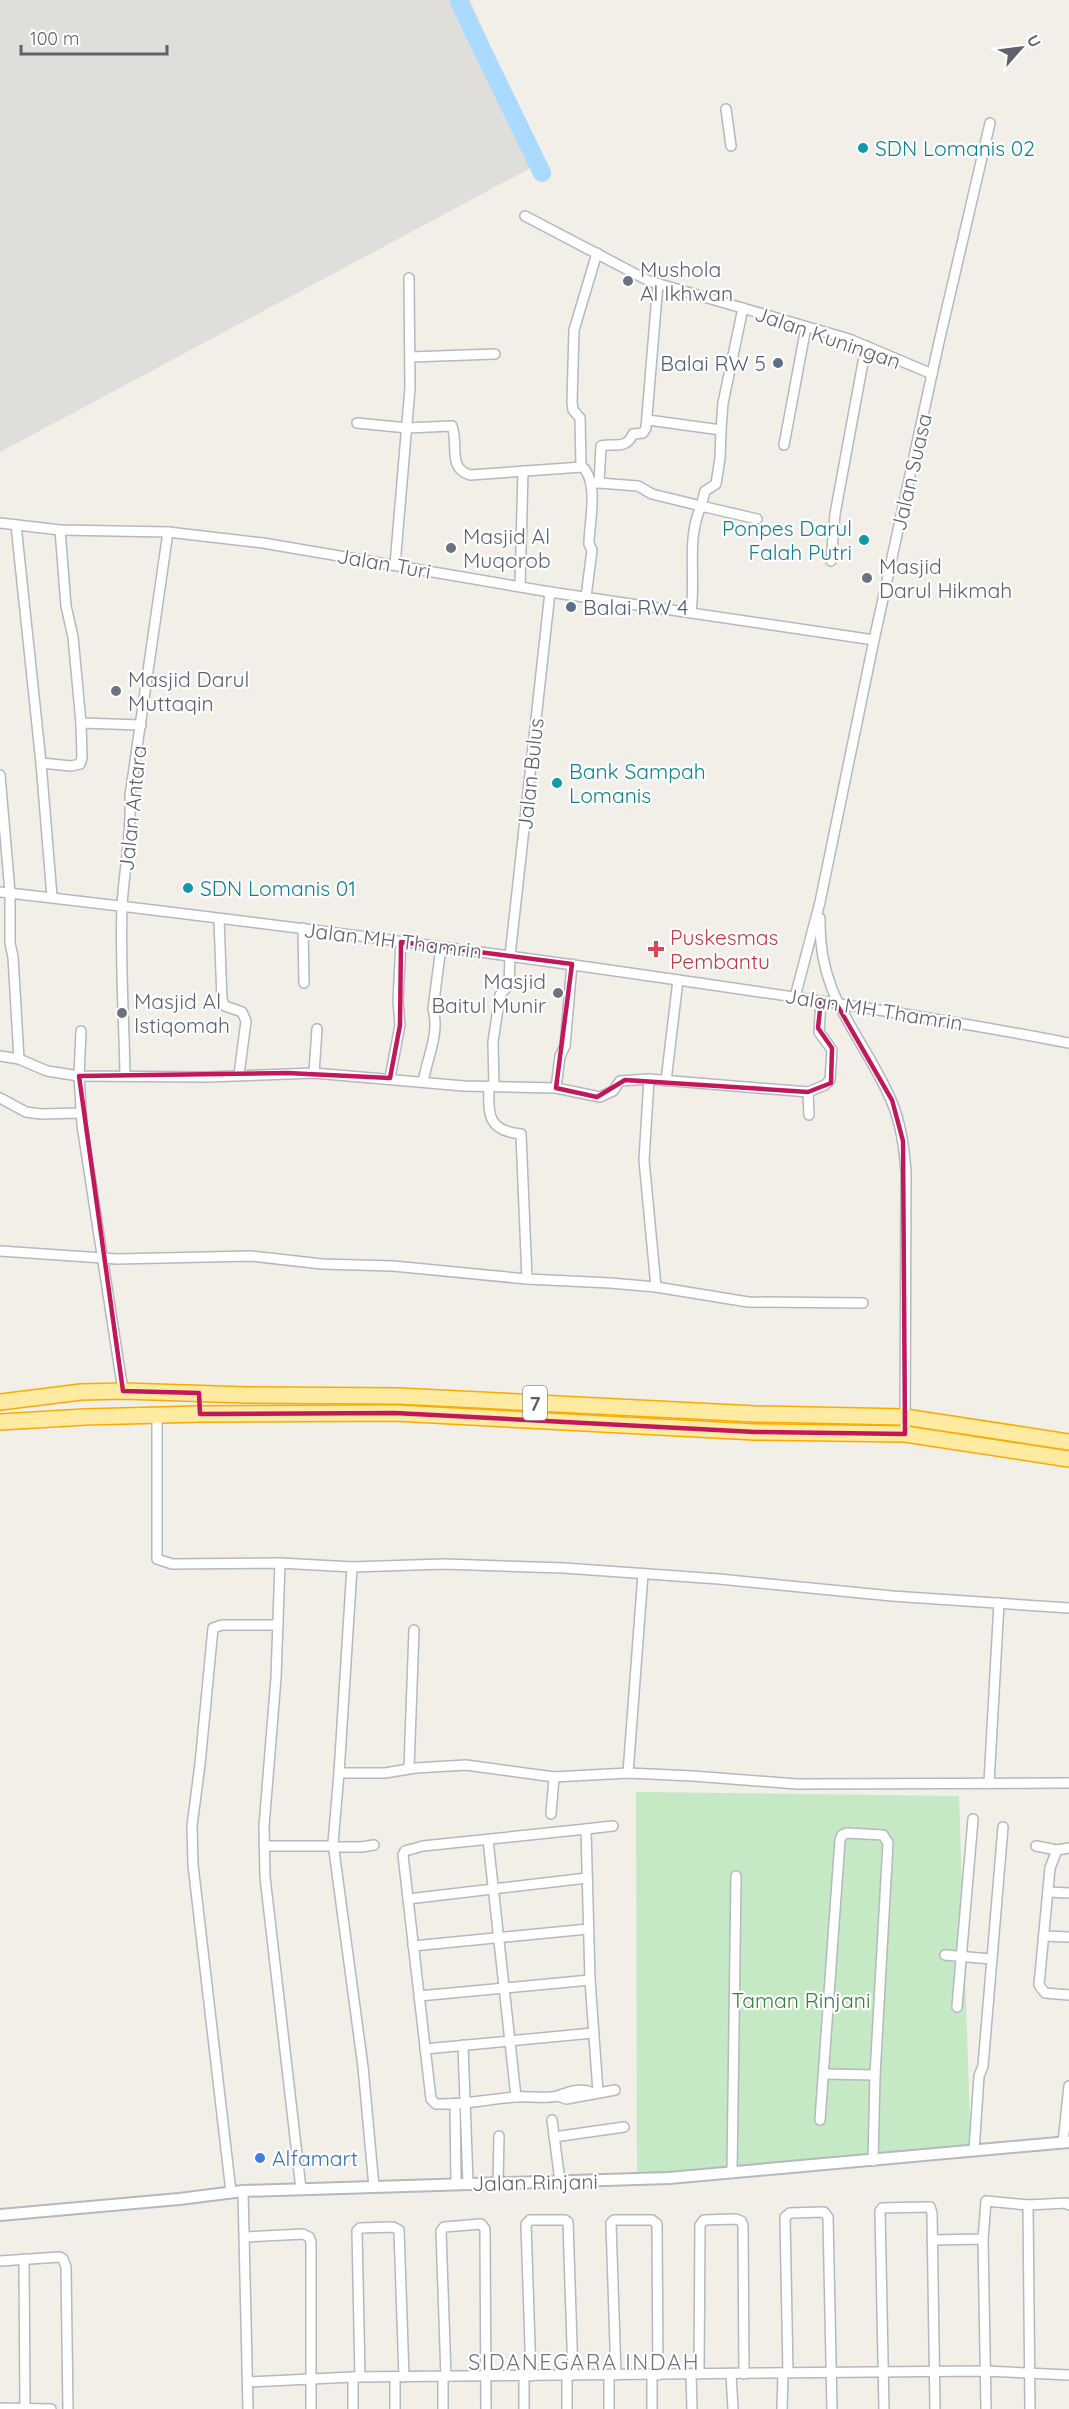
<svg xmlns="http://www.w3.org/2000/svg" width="1069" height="2409" viewBox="0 0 1069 2409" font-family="Quicksand,sans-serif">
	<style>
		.industrial { fill: #e0deda }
		.green { fill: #c5e8c5 }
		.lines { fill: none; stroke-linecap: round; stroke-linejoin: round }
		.river { stroke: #aadaff; stroke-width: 18 }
		.minor-casing { stroke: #b5b8bc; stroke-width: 12 }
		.tertiary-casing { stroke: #b5b8bc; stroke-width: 14 }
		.trunk-casing { stroke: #f9ab00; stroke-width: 18 }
		.minor { stroke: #fff; stroke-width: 9 }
		.tertiary { stroke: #fff; stroke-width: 10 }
		.trunk { stroke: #feeaa1; stroke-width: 15 }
		.marked { fill: none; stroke: #c2185b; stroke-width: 4.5; stroke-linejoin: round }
		.culture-dot { fill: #0f9aa8; stroke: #fff; stroke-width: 2 }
		.worship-dot { fill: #6b7280; stroke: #fff; stroke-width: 2 }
		.service-dot { fill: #5c6f8a; stroke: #fff; stroke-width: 2 }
		.health-dot { fill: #e0444e; stroke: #fff; stroke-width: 2 }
		.shop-dot { fill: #3f7fe0; stroke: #fff; stroke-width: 2 }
		.labels { text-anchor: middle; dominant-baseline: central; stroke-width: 4.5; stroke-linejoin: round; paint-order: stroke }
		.shield { fill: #fff; stroke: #8f9295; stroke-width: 1.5 }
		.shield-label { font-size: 20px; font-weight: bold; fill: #5f6368 }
		.culture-label { font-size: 21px; fill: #0d838f; stroke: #fff; text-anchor: start }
		.worship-label { font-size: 21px; fill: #5b616d; stroke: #fff; text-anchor: start }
		.street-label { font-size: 21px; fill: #5f6368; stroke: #fff }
		.service-label { font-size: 21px; fill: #4e5e75; stroke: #fff; text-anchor: end }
		.health-label { font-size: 21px; fill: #be3a42; stroke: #fff; text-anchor: start }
		.park-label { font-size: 21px; fill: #348238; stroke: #fff }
		.shop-label { font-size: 21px; fill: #366cbe; stroke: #fff; text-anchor: start }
		.neighbourhood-label { font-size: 22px; letter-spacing: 1.5px; fill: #70757a; stroke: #fff }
	</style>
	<rect width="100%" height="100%" fill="#f1efe8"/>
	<polygon class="industrial" points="0,0 470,0 542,162 0,452"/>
	<polygon class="green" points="636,1792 959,1796 971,2151 637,2179"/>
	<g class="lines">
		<polyline class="river" points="458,0 542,173"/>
		<g class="minor-casing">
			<g id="minor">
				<polyline points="726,109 731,146"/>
				<polyline points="525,216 649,281 849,339 932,374"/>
				<polyline points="410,357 495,354"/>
				<polyline points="648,420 721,430 723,403 743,308"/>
				<path d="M357 423 407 428 452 426C459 445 447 468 470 475L582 467"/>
				<polyline points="721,430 720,458 716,484 705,491 701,506 757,519"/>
				<polyline points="784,445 806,327"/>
				<path d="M591 483H599L601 446C614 443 626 450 633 434L643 433 646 428 658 283"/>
				<path d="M599 483 638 486 652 494 701 506C686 540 696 576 691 611"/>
				<polyline points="0,523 60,530 168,532 263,543 550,592 874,640"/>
				<polyline points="16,525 41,763 52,897"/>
				<polyline points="60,530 66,606 73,637 81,723 141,725"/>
				<polyline points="831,561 835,514 866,346"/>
				<polyline points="395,565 410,388 409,278"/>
				<polyline points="520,586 523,471"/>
				<path d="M586 597 592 550 589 544C589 521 600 482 581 465L580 418 573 410 572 402 574 330 597 253"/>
				<polyline points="41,763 71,766 80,764 82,758 81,723"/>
				<polyline points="0,775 10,893 10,943 13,957 19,1059"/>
				<path d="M0 892C226 918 453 947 678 980 809 999 939 1018 1069 1043"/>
				<path d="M820 918C818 999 862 1033 891 1100 901 1123 904 1147 906 1172L905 1434"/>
				<polyline points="219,919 222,1000 225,1006 242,1012 246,1021 239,1075"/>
				<polyline points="303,928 304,983"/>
				<polyline points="572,964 565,1046 560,1056 556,1088 600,1097 613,1091 620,1081 649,1079 808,1092 825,1085 830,1080 832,1050 819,1032 821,1001"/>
				<polyline points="795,997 820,902 874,640 939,342 990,123"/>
				<polyline points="81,1031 79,1076 82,1125 123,1391"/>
				<polyline points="0,1056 19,1059 47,1071 79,1076 207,1077 314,1073 464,1086 556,1088"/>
				<polyline points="314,1073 317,1029"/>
				<path d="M125 1075C124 1019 120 962 122 906 124 870 132 832 130 796L168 532"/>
				<polyline points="390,1078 400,1025 398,1001 401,942"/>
				<polyline points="649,1079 644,1160 656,1287"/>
				<polyline points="666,1081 678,980"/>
				<path d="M423 1082C427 1058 440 1034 433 1009L441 947"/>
				<path d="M489 1086C488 1115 488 1131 521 1134L527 1279"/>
				<polyline points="494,1086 493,1042 500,995 509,985 510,956 550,592"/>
				<polyline points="808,1092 809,1115"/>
				<polyline points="0,1098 26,1112 41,1114 81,1113"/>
				<polyline points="0,1251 117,1259 251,1256 322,1264 393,1266 527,1279 610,1283 656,1287 748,1302 863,1303"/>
				<polyline points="157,1415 157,1559 172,1564 280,1563 352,1567 444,1564 564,1568 719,1579 892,1596 1069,1608"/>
				<polyline points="280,1563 276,1678 264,1826 265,1877 301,2189"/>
				<polyline points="352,1567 339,1773 385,1773 415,1768 466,1765 554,1777 628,1773 693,1776 797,1784 1069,1783"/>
				<polyline points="409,1768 414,1630"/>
				<polyline points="339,1773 333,1843 363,2067 374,2187"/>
				<polyline points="628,1773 643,1574"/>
				<polyline points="989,1783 999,1603"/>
				<polyline points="551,1814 554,1777"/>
				<polyline points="586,1829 613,1826"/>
				<polyline points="488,1840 516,2097"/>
				<polyline points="264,1846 334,1846"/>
				<polyline points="1036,1846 1057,1850"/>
				<polyline points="334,1847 361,1847 374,1845"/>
				<polyline points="1069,1848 1057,1850 1050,1868 1039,1985 1045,1993 1069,1995"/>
				<polyline points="1048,1892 1069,1893"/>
				<polyline points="408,1899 587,1878"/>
				<polyline points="1044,1936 1069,1937"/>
				<polyline points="413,1946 588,1929"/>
				<polyline points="945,1955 991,1959"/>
				<polyline points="419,1996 590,1980"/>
				<polyline points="957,2007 973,1819"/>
				<polyline points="463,2045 468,2183"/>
				<polyline points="425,2049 593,2033"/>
				<polyline points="824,2074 875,2075"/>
				<path d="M593 2093C581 2087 569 2092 557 2096 547 2099 527 2096 515 2097 489 2099 463 2105 436 2104L431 2099 403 1855 405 1851 423 1846 586 1829 590 1980 598 2092"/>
				<polyline points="558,2096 566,2099 615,2090"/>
				<polyline points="455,2104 456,2183"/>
				<polyline points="552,2120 560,2181"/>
				<polyline points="820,2120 840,1840 842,1835 847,1833 883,1835 888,1843 875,2075 873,2161"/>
				<polyline points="554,2137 624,2127"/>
				<polyline points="1063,2143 1069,2086"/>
				<polyline points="974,2150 979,2076 983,2066 1003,1827"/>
				<polyline points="732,2173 736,1876"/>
				<polyline points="498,2182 499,2136"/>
				<polyline points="243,2191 248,2409"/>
				<polyline points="231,2192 193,1865 192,1826 200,1764 213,1628 222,1625 278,1625"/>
				<polyline points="246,2237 303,2234 309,2237 311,2242 311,2409"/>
				<polyline points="983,2239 986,2201 1028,2205"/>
				<polyline points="932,2240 983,2239 986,2409"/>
				<polyline points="24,2259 25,2409"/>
				<polyline points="0,2261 60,2257 63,2259 66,2267 68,2409"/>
				<polyline points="788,2373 785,2217 790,2213 824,2212 828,2217 832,2409"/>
				<polyline points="691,2374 692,2409"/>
				<polyline points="699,2374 700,2225 704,2220 736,2219 741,2221 743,2225 744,2374"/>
				<polyline points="731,2374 733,2409"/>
				<polyline points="616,2375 611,2223 614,2220 652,2220 657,2224 658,2375"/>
				<polyline points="531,2376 526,2224 530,2220 565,2220 568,2222 573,2375"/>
				<polyline points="360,2377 357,2231 360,2228 393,2227 399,2230 404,2377"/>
				<polyline points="395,2377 395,2409"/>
				<polyline points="443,2377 443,2409"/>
				<polyline points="446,2377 441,2231 444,2227 481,2224 485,2229 486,2409"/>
				<polyline points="248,2382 353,2377 985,2371 1069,2375"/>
				<polyline points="0,2408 51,2409"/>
				<polyline points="353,2409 353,2377"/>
				<polyline points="524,2409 524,2376"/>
				<polyline points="567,2409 567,2375"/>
				<polyline points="609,2409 609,2375"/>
				<polyline points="652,2409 652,2375"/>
				<polyline points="782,2409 783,2374"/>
				<polyline points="884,2409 880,2211 882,2208 926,2207 930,2207 932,2213 935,2409"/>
				<polyline points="1030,2409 1028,2205 1066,2203 1069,2205"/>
			</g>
		</g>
		<g class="tertiary-casing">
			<polyline id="tertiary" points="0,2215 179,2199 243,2191 669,2178 1069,2142"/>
		</g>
		<g class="trunk-casing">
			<g id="trunk">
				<polyline points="0,1402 81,1392 123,1391 247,1395 399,1396 756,1414 905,1417 1069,1442"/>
				<polyline points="0,1422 85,1417 200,1414 395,1413 755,1432 905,1434 1069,1459"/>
			</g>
		</g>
		<use href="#minor" class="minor"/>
		<use href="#tertiary" class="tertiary"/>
		<use href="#trunk" class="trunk"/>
	</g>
	<path class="marked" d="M401 942 572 964 556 1088 597 1097 625 1080 808 1092 831 1083 832 1048 818 1028 821 1001 836 1003 892 1100 903 1141 905 1434 755 1432 395 1413 200 1414 199 1393 123 1391 79 1076 287 1073 390 1078 400 1025Z"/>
	<g class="culture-dot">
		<circle cx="863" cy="148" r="6"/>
		<circle cx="864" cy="540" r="6"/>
		<circle cx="557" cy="783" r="6"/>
		<circle cx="188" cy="888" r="6"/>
	</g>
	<g class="worship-dot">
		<circle cx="628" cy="281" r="6"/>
		<circle cx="451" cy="548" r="6"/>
		<circle cx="867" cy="578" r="6"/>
		<circle cx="116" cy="691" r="6"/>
		<circle cx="558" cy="993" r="6"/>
		<circle cx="122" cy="1013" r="6"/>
	</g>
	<g class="service-dot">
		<circle cx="778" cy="363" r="6"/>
		<circle cx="571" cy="607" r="6"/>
	</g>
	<path class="health-dot" d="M653 940h6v6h6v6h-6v6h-6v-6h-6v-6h6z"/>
	<circle class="shop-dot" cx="260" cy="2158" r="6"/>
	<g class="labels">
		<rect class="shield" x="523" y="1386" width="24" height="34" rx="4.5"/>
		<g class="shield-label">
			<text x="535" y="1403">7</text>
		</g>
		<g class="culture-label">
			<text x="875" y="148">SDN Lomanis 02</text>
			<text x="852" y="528" text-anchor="end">Ponpes Darul<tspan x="852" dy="24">Falah Putri</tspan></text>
			<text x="569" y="771">Bank Sampah<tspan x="569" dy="24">Lomanis</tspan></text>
			<text x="200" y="888">SDN Lomanis 01</text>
		</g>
		<g class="worship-label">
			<text x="640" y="269">Mushola<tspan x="640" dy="24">Al Ikhwan</tspan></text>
			<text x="463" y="536">Masjid Al<tspan x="463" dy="24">Muqorob</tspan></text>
			<text x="879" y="566">Masjid<tspan x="879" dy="24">Darul Hikmah</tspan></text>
			<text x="128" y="679">Masjid Darul<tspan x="128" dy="24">Muttaqin</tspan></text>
			<text x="546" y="981" text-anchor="end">Masjid<tspan x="546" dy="24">Baitul Munir</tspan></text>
			<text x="134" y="1001">Masjid Al<tspan x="134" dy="24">Istiqomah</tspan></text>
		</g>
		<g class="street-label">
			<text transform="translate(828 337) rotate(19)">Jalan Kuningan</text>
			<text transform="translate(911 472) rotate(-77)">Jalan Suasa</text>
			<text transform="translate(384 563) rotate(10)">Jalan Turi</text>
			<text transform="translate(530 774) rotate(-84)">Jalan Bulus</text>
			<text transform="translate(132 808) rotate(-84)">Jalan Antara</text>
			<text transform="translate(393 940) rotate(7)">Jalan MH Thamrin</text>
			<text transform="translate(874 1009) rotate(9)">Jalan MH Thamrin</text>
			<text transform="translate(535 2182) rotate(-1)">Jalan Rinjani</text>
		</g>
		<g class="service-label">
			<text x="766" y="363">Balai RW 5</text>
			<text x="583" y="607" text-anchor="start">Balai RW 4</text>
		</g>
		<g class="health-label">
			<text x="670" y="937">Puskesmas<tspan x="670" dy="24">Pembantu</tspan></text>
		</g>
		<g class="park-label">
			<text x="801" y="2000">Taman Rinjani</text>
		</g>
		<g class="shop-label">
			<text x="272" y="2158">Alfamart</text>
		</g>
		<g class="neighbourhood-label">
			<text x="584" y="2362">SIDANEGARA INDAH</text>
		</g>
	</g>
	<g transform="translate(1021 48) rotate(62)" stroke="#ffffff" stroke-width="4.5" paint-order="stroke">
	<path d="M0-4.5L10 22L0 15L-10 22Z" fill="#5f6368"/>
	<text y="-9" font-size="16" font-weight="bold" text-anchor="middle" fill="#5f6368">U</text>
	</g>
	<path d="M21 45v9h146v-9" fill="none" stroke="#5f6368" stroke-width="3"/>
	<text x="30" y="45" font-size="18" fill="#5f6368" stroke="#ffffff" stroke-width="4.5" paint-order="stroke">100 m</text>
</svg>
